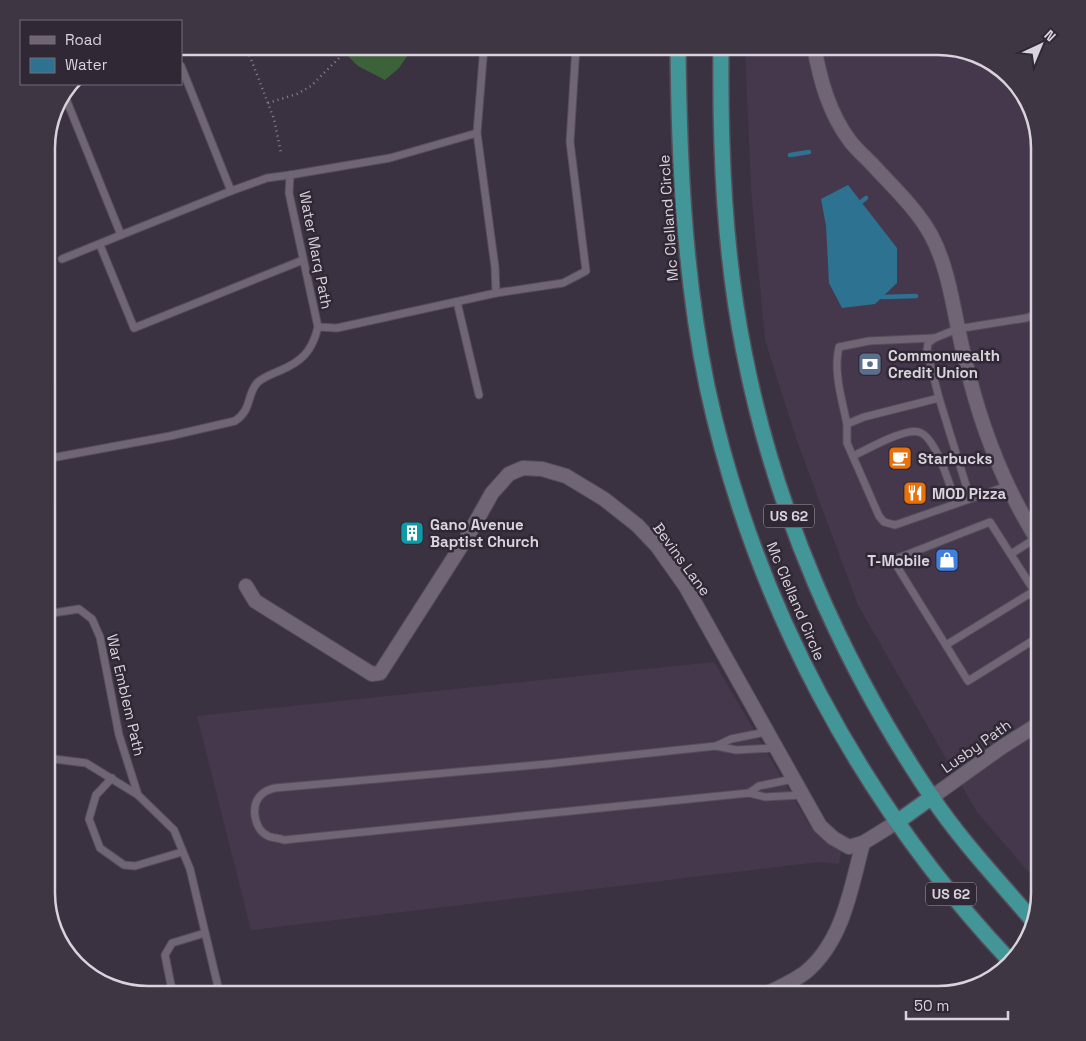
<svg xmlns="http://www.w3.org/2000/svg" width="1086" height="1041" viewBox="0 0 1086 1041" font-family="'Space Grotesk',sans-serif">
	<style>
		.built { fill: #45384d }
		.green { fill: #3c623a }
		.water { fill: #2d7291 }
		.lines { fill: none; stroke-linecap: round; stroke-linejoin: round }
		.stream { stroke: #2d7291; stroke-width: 4.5 }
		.lane-casing { stroke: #554e5a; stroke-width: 9 }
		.street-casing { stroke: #554e5a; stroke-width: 16 }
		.highway-casing { stroke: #554e5a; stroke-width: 18 }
		.path { stroke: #8a838f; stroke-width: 2.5; stroke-dasharray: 1 4; stroke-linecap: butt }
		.lane { stroke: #6f6575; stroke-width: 7 }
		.street { stroke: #6f6575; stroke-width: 14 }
		.highway { stroke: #429698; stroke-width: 15 }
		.labels { text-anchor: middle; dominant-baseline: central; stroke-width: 5; stroke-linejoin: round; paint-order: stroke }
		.shield { fill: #312836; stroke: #a6a0aa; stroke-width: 1 }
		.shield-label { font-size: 14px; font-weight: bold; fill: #d8d3dc }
		.street-label { font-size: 15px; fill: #d8d3dc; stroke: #312836 }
		.poi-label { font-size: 15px; font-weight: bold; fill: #d8d3dc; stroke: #312836; text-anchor: start }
		.rim { fill: none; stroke: #d8d3dc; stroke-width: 2.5 }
	</style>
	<rect width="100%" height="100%" fill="#3b3241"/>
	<g class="built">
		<polygon points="745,46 944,46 983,57 1014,81 1032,109 1040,148 1040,885 977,812 858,605 796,438 765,340 751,189"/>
		<polygon points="714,662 810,826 819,836 841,852 839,864 819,862 251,930 197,716"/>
	</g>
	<polygon class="green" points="350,46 414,46 399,68 385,80 358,66 347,55 351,49"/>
	<polygon class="water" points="848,185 897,248 897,283 875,304 842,308 829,283 826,226 821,199"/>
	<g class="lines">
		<g class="stream">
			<polyline points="790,155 809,152"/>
			<polyline points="857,205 866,198"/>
			<polyline points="879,293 882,297 916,296"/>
		</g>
		<g class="lane-casing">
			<g id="lane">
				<polyline points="181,66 231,191 267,178 290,175"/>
				<polyline points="64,94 121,235 231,191"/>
				<polyline points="477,133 390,158 290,175 289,193 318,327 337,328 496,293 495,267 477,133 484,46"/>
				<polyline points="100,245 134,328 303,260"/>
				<polyline points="62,259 121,235"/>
				<polyline points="496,293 563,283 586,271 570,142 576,46"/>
				<polyline points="457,302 479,395"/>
				<polyline points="939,398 970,498"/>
				<path d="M847 424C842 400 833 371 839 347L869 341 934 338"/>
				<path d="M853 456C868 449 904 428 919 432 936 437 950 486 956 503"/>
				<path d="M46 459 170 436 235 421C253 409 246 394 258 382 264 377 272 374 279 371 301 362 312 352 318 327"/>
				<polyline points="1007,486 895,525 884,522 879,516 847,443 847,424 864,417 939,398 927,351 928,343 935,338 957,329 1026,318 1040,313"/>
				<polyline points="1011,554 1036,538"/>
				<polyline points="1040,600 990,522 893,560 968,681 1040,636"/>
				<polyline points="46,614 79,609 92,619 100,637 119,735 138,795"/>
				<polyline points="946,645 1034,591"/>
				<path d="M766 732 731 739 716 746 547 764 275 788C270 789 265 791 261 795 250 806 254 829 268 836 272 838 279 838 284 840L749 793 765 797 802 795"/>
				<polyline points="716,746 736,750 775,748"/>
				<polyline points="46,758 86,763 138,795 174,830 190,869 220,995"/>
				<polyline points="112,778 96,795 89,819 100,848 124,865 135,866 182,852"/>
				<polyline points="749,793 759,786 793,779"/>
				<polyline points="173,995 165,955 172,943 205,933"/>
			</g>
		</g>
		<g class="street-casing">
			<g id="street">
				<path d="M814 46C820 80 829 113 850 141 856 149 864 156 871 163 892 186 916 208 931 235 950 270 954 316 964 355 979 422 1003 486 1040 544"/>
				<polyline points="246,586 255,601 372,674 380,673 469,534 492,493 509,474 523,468 542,469 566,476 604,499 637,525 657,546 686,587 820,826 833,838 849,847 863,843 897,822"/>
				<polyline points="932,797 1002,747 1040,723"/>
				<path d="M764 995C778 988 795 981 807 971 844 939 851 887 863 843"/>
			</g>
		</g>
		<g class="highway-casing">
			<g id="highway">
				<path d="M678 46C679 160 684 274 707 386 753 601 860 802 1011 962"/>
				<path d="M721 46C720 149 724 252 744 352 775 511 841 662 931 796 961 841 999 881 1034 922"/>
				<polyline points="897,822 932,797"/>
			</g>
		</g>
		<g class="path">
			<polyline points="246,46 274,119 281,153"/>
			<polyline points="268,103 297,94 311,86 349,48"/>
		</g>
		<use href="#lane" class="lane"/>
		<use href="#street" class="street"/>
		<use href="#highway" class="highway"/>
	</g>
	<defs>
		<g id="bank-square" transform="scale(1.25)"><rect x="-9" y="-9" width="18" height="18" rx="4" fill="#5c6f8a" stroke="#312836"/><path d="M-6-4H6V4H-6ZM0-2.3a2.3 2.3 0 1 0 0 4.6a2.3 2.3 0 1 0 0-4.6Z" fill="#fff"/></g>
		<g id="cafe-square" transform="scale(1.25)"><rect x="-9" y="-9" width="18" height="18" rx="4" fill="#e8710a" stroke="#312836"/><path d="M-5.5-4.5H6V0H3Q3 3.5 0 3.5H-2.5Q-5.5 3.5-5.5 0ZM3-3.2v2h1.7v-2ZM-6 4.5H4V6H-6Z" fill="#fff"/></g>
		<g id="restaurant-square" transform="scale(1.25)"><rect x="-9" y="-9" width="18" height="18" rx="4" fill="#e8710a" stroke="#312836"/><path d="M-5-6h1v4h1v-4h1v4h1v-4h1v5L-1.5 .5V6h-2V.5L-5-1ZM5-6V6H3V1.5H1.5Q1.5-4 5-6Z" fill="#fff"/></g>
		<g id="building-square" transform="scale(1.25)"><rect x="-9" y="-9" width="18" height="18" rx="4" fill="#0f9aa8" stroke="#312836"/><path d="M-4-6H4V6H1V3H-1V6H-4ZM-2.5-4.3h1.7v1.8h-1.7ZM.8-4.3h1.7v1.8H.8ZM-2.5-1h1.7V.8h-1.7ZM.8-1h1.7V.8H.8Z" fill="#fff"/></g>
		<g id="shop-square" transform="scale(1.25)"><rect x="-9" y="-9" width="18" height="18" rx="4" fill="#3f7fe0" stroke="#312836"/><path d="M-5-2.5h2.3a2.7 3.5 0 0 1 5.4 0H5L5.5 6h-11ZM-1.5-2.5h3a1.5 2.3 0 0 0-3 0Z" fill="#fff"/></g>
	</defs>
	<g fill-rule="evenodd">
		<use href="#bank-square" x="870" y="364"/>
		<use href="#cafe-square" x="900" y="458"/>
		<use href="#restaurant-square" x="915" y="493"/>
		<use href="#building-square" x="412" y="533"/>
		<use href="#shop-square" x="947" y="560"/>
	</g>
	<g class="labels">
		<g class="shield">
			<rect x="764" y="504.5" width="50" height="23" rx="4"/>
			<rect x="926" y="882.5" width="50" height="23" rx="4"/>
		</g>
		<g class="shield-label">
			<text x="789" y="516">US 62</text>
			<text x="951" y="894">US 62</text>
		</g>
		<g class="street-label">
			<text transform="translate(668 218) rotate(-94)">Mc Clelland Circle</text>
			<text transform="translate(316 250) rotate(79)">Water Marq Path</text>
			<text transform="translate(682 559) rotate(54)">Bevins Lane</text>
			<text transform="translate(796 601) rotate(67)">Mc Clelland Circle</text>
			<text transform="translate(126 695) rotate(77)">War Emblem Path</text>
			<text transform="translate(976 746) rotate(-35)">Lusby Path</text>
		</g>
		<g class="poi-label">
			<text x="888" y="355">Commonwealth<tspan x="888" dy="17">Credit Union</tspan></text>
			<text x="918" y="458">Starbucks</text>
			<text x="932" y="493">MOD Pizza</text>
			<text x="430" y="524">Gano Avenue<tspan x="430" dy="17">Baptist Church</tspan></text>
			<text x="930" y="560" text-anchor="end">T-Mobile</text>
		</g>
	</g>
	<path d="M0 0H1086V1041H0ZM148 55H938A93 93 0 0 1 1031 148V893A93 93 0 0 1 938 986H148A93 93 0 0 1 55 893V148A93 93 0 0 1 148 55Z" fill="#3e3643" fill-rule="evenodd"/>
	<path class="rim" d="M148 55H938A93 93 0 0 1 1031 148V893A93 93 0 0 1 938 986H148A93 93 0 0 1 55 893V148A93 93 0 0 1 148 55Z"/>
	<rect x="20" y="20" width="162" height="65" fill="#312836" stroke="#746c78"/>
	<rect x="30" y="36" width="25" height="8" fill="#6f6575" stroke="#746c78"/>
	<text x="65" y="45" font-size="15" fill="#d8d3dc">Road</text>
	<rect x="30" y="58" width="25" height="15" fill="#2d7291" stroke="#746c78"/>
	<text x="65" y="70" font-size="15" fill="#d8d3dc">Water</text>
	<g transform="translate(1041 45) rotate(44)" stroke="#312836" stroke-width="4" paint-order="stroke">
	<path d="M0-4L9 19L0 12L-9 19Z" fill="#d8d3dc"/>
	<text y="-8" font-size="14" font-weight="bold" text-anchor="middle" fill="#d8d3dc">N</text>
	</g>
	<path d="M906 1011v8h102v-8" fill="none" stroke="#d8d3dc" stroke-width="2.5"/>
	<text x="914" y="1011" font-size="15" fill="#d8d3dc" stroke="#312836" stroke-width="4" paint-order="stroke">50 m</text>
</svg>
